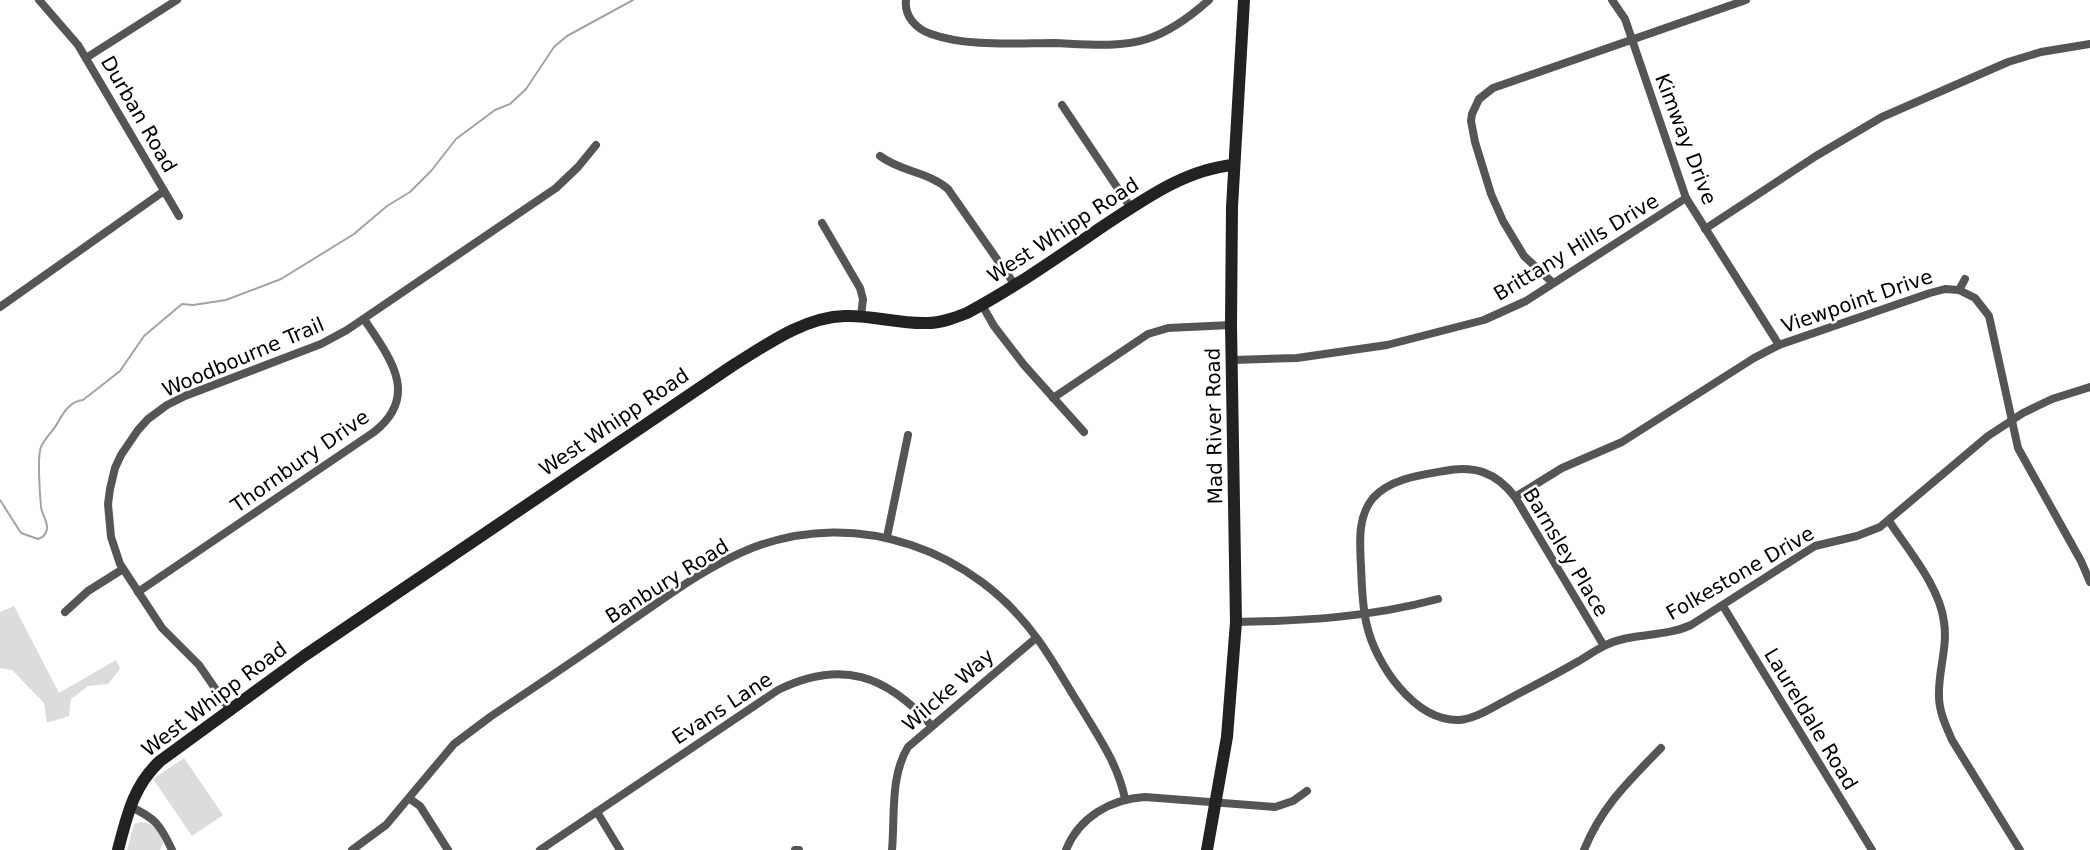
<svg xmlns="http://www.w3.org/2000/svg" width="2090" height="850" viewBox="0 0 2090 850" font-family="'DejaVu Sans',sans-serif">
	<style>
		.green { fill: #dcdcdc }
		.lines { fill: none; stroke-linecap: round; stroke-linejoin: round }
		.stream { stroke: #a3a3a3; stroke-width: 2 }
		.street { stroke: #555; stroke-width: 8 }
		.secondary { stroke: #222; stroke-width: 12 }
		.labels { text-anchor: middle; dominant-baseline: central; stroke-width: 5; stroke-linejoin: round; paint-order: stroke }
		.street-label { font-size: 20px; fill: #000; stroke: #fff }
	</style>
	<rect width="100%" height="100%" fill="#fff"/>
	<g class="green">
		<polygon points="14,606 59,693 116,660 120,669 108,684 88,686 71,699 69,716 47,723 44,703 12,670 0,668 0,612"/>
		<polygon points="184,758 223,815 192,836 153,779"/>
		<path d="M141 822C154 823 159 830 163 843L160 850H127L134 824Z"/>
	</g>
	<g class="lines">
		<path class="stream" d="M0 500 21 533 38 539C43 537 46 535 47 529 48 522 42 515 41 507 40 496 37 455 41 447 44 439 53 431 57 424 63 413 70 401 83 400L120 371 144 336 182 304 193 305 226 300 281 279 354 234 387 206 410 192 431 171 456 139 495 110 510 104 526 89 554 47 567 36 633 0"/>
		<g class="street">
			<polyline points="39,0 78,45 179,216"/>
			<path d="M906 0C904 16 916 29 931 34 967 47 1016 43 1055 43 1082 44 1121 48 1147 39 1169 32 1191 16 1209 0"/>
			<polyline points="1612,0 1625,19 1686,198 1779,345"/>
			<polyline points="86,58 177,0"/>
			<polyline points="1062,105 1131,208"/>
			<path d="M880 156C901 172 929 172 948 189L1015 285"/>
			<polyline points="822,223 860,288 863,299 861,316"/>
			<polyline points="1705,229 1816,156 1882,117 2008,62 2041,52 2090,44"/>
			<polyline points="1553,283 1524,256 1503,221 1491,194 1475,142 1471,121 1472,114 1479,99 1493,88 1746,0"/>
			<polyline points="1959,290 1965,279"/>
			<polyline points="982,305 994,326 1024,365 1084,432"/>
			<polyline points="0,307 164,191"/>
			<polyline points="1233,360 1297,358 1387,345 1484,320 1526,301 1686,198"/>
			<polyline points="1053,398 1148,334 1168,328 1231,325"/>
			<polyline points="1515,497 1562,468 1622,442 1754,358 1779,345 1930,293 1945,289 1959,290 1975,298 1989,316 2018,448 2081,561 2090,582"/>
			<path d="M1889 521C1908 550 1940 587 1944 622 1948 647 1938 671 1939 696 1939 712 1946 726 1952 740L2020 850"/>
			<polyline points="887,537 908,435"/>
			<path d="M138 592 374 432C421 395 389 357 364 319"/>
			<polyline points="1723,606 1872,850"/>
			<polyline points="65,612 88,591 123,569"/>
			<path d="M1236 622C1305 621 1371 617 1438 599"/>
			<path d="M1604 646 1515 497C1496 472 1474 465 1444 471 1420 475 1390 479 1373 498 1357 517 1360 544 1361 567 1362 586 1362 607 1367 626 1376 664 1414 721 1459 720 1475 719 1491 708 1505 701 1529 688 1553 676 1577 662 1586 657 1594 651 1604 646 1631 632 1663 638 1691 625L1815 546 1857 536 1880 527 1988 436 2023 413 2052 399 2090 387"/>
			<polyline points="230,710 199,665 162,628 120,564 111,537 108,504 110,489 115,468 121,455 138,430 148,419 167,405 185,396 321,344 347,330 556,188 578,167 596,145"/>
			<polyline points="410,799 420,806 448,850"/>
			<path d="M129 806C155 818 160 824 172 850"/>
			<polyline points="597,812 620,850"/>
			<path d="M352 850 386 825 454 744 490 717C536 686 583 655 628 623 668 596 707 566 752 548 858 507 975 550 1039 641 1054 662 1066 684 1080 706 1098 736 1118 764 1125 799"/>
			<path d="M540 850 778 690C841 659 886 675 931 725"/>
			<polyline points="795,850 799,850"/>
			<path d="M892 850C895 816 890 776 908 747L1036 638"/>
			<path d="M1066 850C1079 817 1111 799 1145 797L1275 807 1293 801 1307 791"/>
			<path d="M1584 850C1602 806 1629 781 1661 748"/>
		</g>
		<g class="secondary">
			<path d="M118 850C127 816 133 786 160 761L304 656 732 366C766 345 804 317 845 316 872 315 899 324 927 323 941 323 954 318 967 313 1014 288 1058 257 1102 227 1142 201 1185 169 1234 165"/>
			<polyline points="1207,850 1227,737 1236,622 1231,325 1232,207 1244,0"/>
		</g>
	</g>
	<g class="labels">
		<g class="street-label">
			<text transform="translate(139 114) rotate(60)">Durban Road</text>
			<text transform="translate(1686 139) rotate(69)">Kimway Drive</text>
			<text transform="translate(1063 230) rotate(-33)">West Whipp Road</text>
			<text transform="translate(1576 247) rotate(-31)">Brittany Hills Drive</text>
			<text transform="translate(1857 301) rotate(-19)">Viewpoint Drive</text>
			<text transform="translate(243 357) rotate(-23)">Woodbourne Trail</text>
			<text transform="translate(614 422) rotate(-34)">West Whipp Road</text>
			<text transform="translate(1214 426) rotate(-91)">Mad River Road</text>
			<text transform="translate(300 461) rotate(-35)">Thornbury Drive</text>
			<text transform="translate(1566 552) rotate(59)">Barnsley Place</text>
			<text transform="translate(1740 573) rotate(-30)">Folkestone Drive</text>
			<text transform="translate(667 581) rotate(-32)">Banbury Road</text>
			<text transform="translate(948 690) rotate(-41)">Wilcke Way</text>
			<text transform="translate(214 699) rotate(-37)">West Whipp Road</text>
			<text transform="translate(722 708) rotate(-33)">Evans Lane</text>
			<text transform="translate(1811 719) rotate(59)">Laureldale Road</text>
		</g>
	</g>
</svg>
